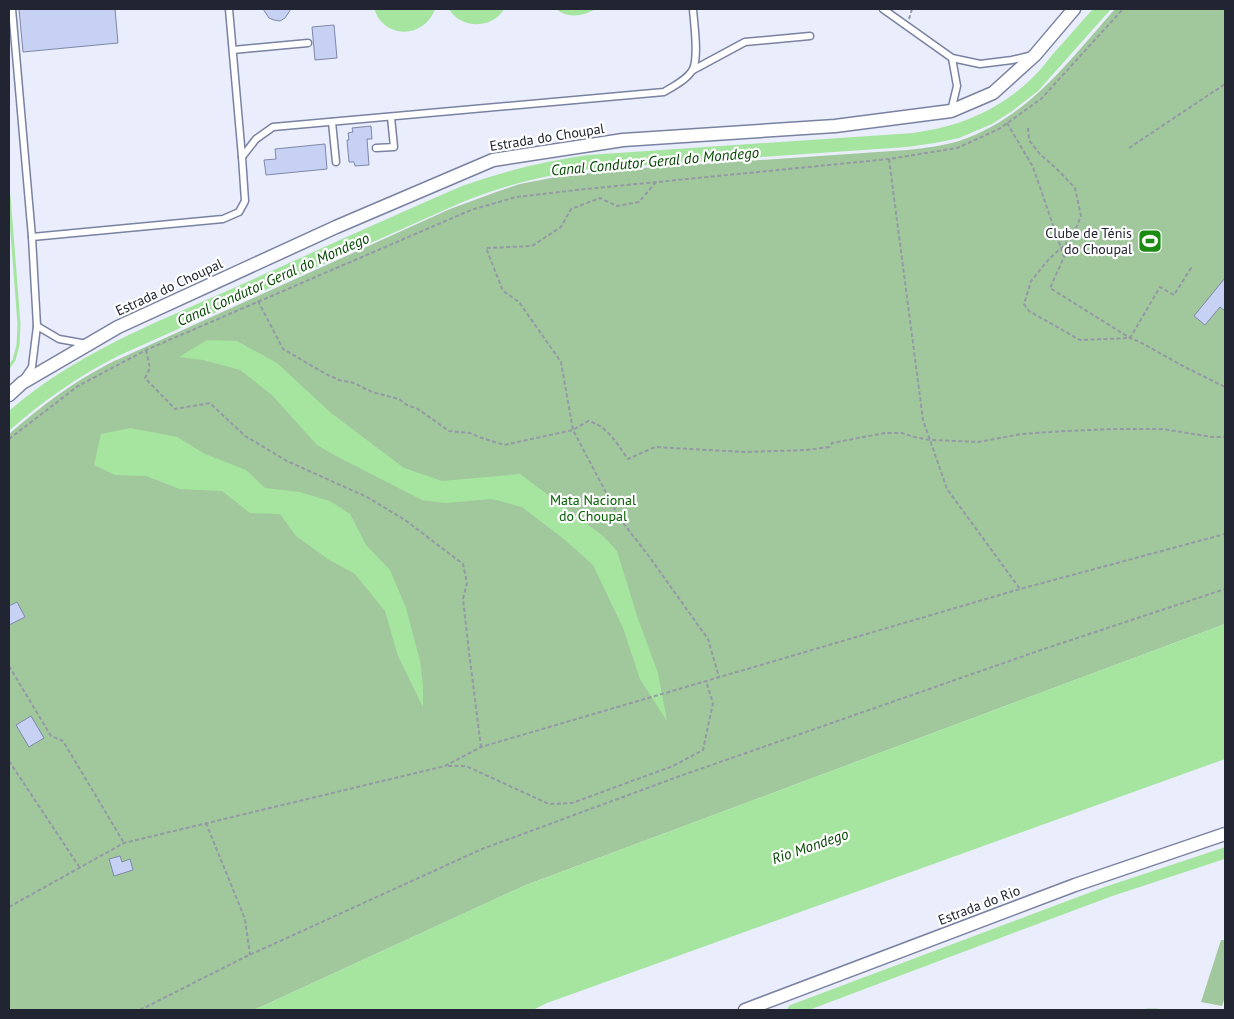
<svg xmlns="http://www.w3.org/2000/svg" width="1234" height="1019" viewBox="0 0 1234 1019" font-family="'PT Sans',sans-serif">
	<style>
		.green { fill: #a1c89c }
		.water { fill: #a6e59f }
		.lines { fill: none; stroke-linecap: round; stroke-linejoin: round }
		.stream { stroke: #a6e59f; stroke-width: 3 }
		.canal { stroke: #a6e59f; stroke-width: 11 }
		.building { fill: #c7d1f4; stroke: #7f88a7 }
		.service-casing { stroke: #7982a1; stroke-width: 9 }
		.minor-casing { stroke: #7982a1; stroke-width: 15 }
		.path { stroke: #9598a6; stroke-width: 2; stroke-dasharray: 4 2.5; stroke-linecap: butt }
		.service { stroke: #fff; stroke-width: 6 }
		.minor { stroke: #fff; stroke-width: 12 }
		.labels { text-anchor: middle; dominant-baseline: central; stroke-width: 4.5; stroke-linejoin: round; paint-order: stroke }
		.street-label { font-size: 14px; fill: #212431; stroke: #fff }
		.poi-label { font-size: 14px; fill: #212431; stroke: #fff; text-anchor: end }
		.park-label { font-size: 14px; fill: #036000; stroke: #fff }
		.water-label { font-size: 15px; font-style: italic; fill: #054802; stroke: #fff }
	</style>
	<rect width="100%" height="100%" fill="#e9edfc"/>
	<g class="green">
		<path d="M1115 9H1225V624L526 885 254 1010H9V434C41 406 72 383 110 363L450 209 499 191 520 184 551 178 614 170 907 150C925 148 942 146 959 141 1029 117 1068 62 1115 9Z"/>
		<polygon points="1221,940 1225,940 1225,997 1222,1006 1201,1002"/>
	</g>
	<g class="water">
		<path d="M374 9H435C427 33 396 40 380 20 377 17 376 12 374 9Z"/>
		<path d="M449 9H504C502 12 499 16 496 18 481 29 458 25 449 9Z"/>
		<path d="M556 9H596C583 16 568 19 556 9Z"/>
		<path d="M1093 9H1111L1038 91 1011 112 992 124 959 138 935 143 907 147 591 169C544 175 501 186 458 204L118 356C77 377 43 401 9 431V411C73 355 150 325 227 291 305 256 383 220 462 186 504 171 545 161 588 155L913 133C957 127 996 112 1029 81 1038 73 1045 64 1052 55 1066 40 1079 24 1093 9Z"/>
		<polygon points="207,340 237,341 277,363 331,413 404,468 442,481 520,474 603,536 617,551 637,616 658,673 667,721 640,679 623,628 593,565 565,540 522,507 492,499 445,503 422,500 336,456 317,445 272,395 240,370 203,360 179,357"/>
		<polygon points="130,428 177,437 205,454 246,470 265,488 299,492 330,501 350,514 366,545 390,570 406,608 420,661 423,686 423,707 398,656 385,611 355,574 328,559 296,536 280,514 250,513 222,491 180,489 146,476 115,475 94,465 101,434"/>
		<polygon points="1225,624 1225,759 547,1003 533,1010 254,1010 526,885"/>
	</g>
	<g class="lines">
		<g class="stream">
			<polyline points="9,195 19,324 18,345 14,360 9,367"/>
			<polyline points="1147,1010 1157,1010"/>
		</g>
		<polyline class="canal" points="793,1010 1107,892 1225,853"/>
	</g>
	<g class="building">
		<polygon points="19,9 115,9 118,43 23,52"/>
		<polygon points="263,9 291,9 285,18 280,21 274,20 269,18"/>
		<polygon points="334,25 337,58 315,60 312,27"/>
		<polygon points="371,126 372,139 367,139 369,165 355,166 354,162 349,162 347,140 349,140 348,133 353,132 352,128"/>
		<polygon points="325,144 327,169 266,175 264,160 276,159 275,149"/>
		<polygon points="1225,278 1225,311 1220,307 1205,325 1194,316"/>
		<polygon points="17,602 25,617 9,625 9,606"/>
		<polygon points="31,716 44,738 29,747 16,725"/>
		<polygon points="120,856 122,862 130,859 133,870 114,876 109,859"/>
	</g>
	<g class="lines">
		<g class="service-casing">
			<g id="service">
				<polyline points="12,9 32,237 37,326"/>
				<polyline points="229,9 242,157"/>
				<polyline points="883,9 952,58 980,64 1012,60 1029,56"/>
				<polyline points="233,50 308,43"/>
				<polyline points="693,70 745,42 810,36"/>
				<polyline points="951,111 957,86 952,58"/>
				<polyline points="332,122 336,162"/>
				<polyline points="376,148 394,147 391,117"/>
				<path d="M32 237 223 219 239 212 245 201 242 157 256 139 273 127 664 92C674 86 688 79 693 69 699 56 694 24 693 9"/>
				<polyline points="25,377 32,367 37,326 59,339 87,344"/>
			</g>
		</g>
		<g class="minor-casing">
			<g id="minor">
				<polyline points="9,395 22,383 118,327 336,227 493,160 623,140 835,126 951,111 993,93 1035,55 1074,9"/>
				<polyline points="745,1010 1075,885 1225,834"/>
			</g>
		</g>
		<g class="path">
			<polyline points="909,19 912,9"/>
			<polyline points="1007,123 1033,167 1064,257 1050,288 1130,338 1140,342 1181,365 1225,387"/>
			<polyline points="1028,128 1029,140 1039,153 1059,171 1075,188 1081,216 1072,238 1049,259 1031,281 1024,304 1029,311 1080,340 1130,338 1160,287 1174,295 1191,268 1189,267"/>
			<polyline points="1129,148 1225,84"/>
			<polyline points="889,159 923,420 947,489 1020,589"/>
			<polyline points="656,182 639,202 617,206 600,198 571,209 561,227 532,246 486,248 503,291 519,302 561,362 573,430 620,519 648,555 708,639 719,677"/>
			<path d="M258 301 283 349 326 374 339 380 354 383 372 392 399 399 407 405 418 409 449 431 470 433 479 437 504 445 573 430 588 421C608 426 616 443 628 459L655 447 744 452 807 450 829 447 832 443 885 433H902L914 437 930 440 979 442 1021 434 1065 431 1115 429H1163L1212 437H1225"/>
			<polyline points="146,350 150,368 145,378 175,409 210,403 245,436 287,461 367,497 405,520 463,564 467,583 463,599 469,652 481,747"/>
			<polyline points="9,439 78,386 146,350 471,210 516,197 576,190 889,159 957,148 999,129 1041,99 1123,9"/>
			<polyline points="9,666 51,736 63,741 124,843"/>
			<polyline points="9,761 80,868"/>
			<polyline points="448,766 466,766 549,804 572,803 673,766 703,750 713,703 706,681"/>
			<polyline points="206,823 245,919 250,955"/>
			<polyline points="9,907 124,843 445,766 481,747 1020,589 1225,534"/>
			<polyline points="140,1010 245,957 482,849 680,776 1041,650 1225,589"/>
		</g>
		<use href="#service" class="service"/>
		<use href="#minor" class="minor"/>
	</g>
	<defs>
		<g id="stadium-square" transform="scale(1.25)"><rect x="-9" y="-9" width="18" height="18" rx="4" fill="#198c11" stroke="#fff"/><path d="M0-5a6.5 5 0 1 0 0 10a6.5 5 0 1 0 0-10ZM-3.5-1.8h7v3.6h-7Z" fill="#fff"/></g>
	</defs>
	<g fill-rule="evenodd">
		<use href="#stadium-square" x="1150" y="241"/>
	</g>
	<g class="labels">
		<g class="street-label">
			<text transform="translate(547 137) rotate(-9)">Estrada do Choupal</text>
			<text transform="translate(169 287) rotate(-25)">Estrada do Choupal</text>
			<text transform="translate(979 905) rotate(-21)">Estrada do Rio</text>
		</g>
		<g class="poi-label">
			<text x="1132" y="233">Clube de Ténis<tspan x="1132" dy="16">do Choupal</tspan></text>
		</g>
		<g class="park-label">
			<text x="593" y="500">Mata Nacional<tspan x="593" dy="16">do Choupal</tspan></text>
		</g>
		<g class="water-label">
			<text transform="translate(655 161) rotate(-5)">Canal Condutor Geral do Mondego</text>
			<text transform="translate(273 279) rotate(-24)">Canal Condutor Geral do Mondego</text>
			<text transform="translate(810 846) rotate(-19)">Rio Mondego</text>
		</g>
	</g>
	<rect width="1234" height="1019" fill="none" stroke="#212431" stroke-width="20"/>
</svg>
